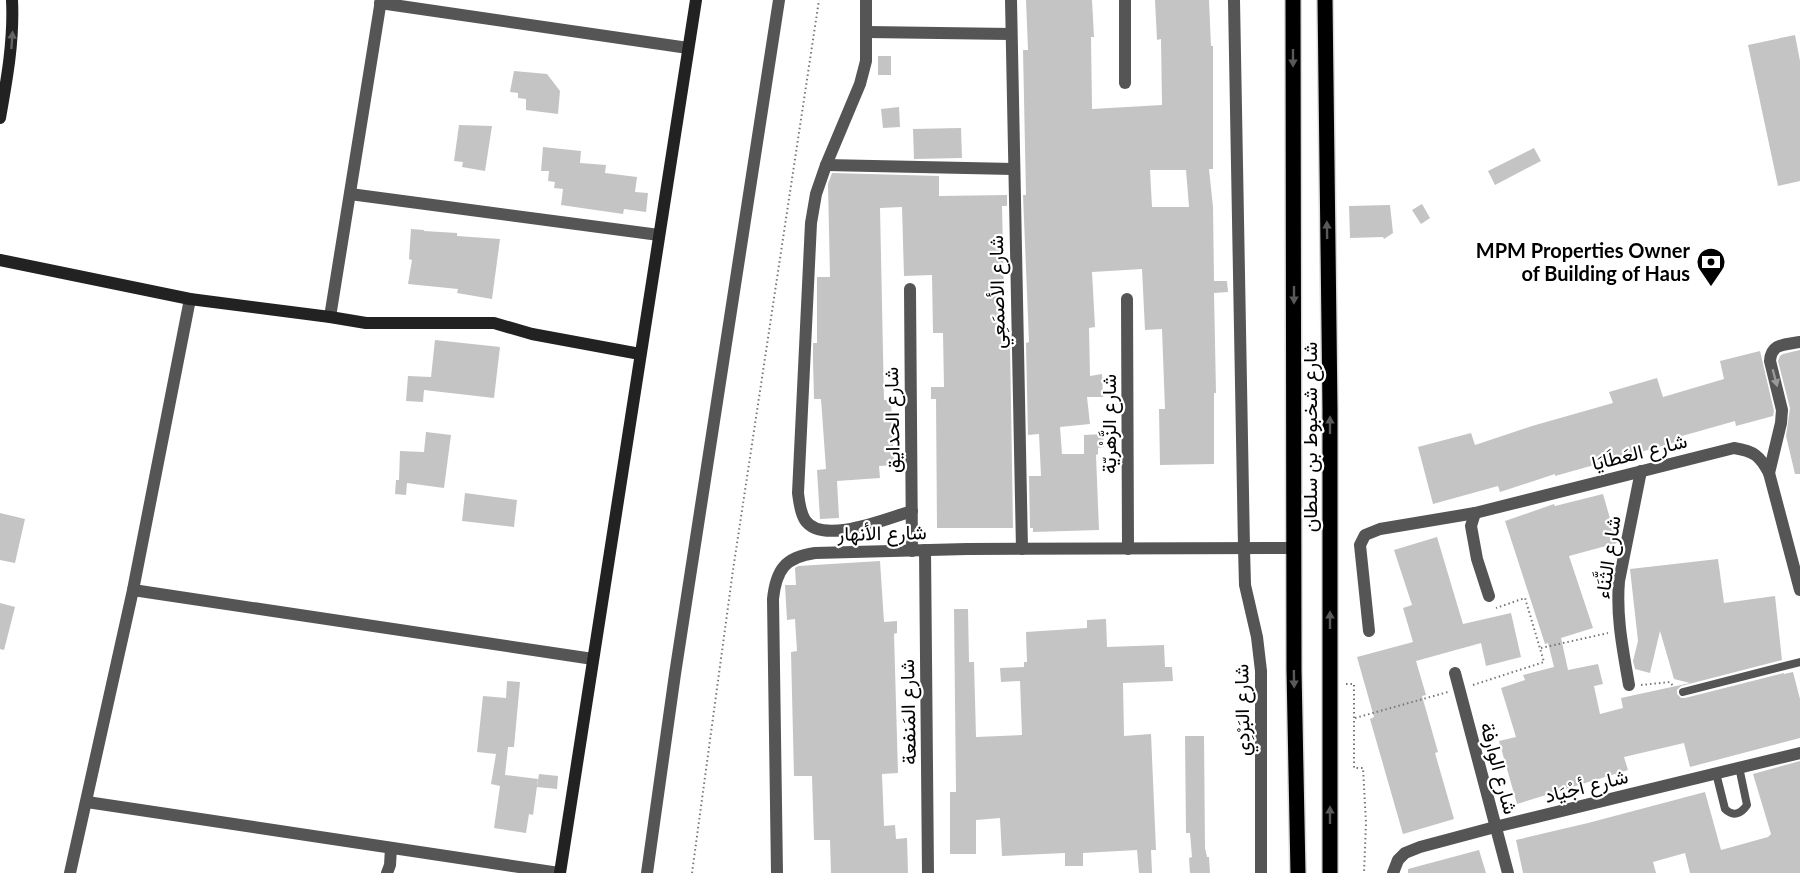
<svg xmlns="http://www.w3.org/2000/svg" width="1800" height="873" viewBox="0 0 1800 873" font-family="Lato,Vazirmatn,sans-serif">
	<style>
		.building { fill: #c4c4c4; fill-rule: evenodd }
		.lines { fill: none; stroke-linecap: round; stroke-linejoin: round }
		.primary-casing { stroke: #dbdbdb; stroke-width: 18 }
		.path { stroke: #777; stroke-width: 2; stroke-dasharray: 1.5 3; stroke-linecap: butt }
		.lane { stroke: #555; stroke-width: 8 }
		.street { stroke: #555; stroke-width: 12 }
		.secondary { stroke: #222; stroke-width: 12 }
		.primary { stroke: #000; stroke-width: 15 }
		.oneway { fill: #646464 }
		.oneway2 { fill: #595959 }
		.oneway3 { fill: #999 }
		.labels { text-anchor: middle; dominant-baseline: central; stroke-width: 4.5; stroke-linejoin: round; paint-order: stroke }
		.poi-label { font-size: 20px; font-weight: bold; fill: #000; stroke: #fff; text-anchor: end }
		.street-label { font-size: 20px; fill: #000; stroke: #fff }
	</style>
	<rect width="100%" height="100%" fill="#fff"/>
	<g class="building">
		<path d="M1026 0H1092L1094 37H1091L1092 109 1162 105 1161 39 1157 40 1155 0H1209L1211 46H1213V169H1209L1213 207 1214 281H1227L1228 292 1214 293 1216 393H1214V464L1160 465 1159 409H1165L1162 329 1145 330 1142 269 1092 272 1095 327 1089 328 1090 376 1102 374 1103 397H1087L1090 424 1060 427 1062 454H1084V435L1103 434 1104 447 1098 448V454L1096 455 1099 530 1033 532V528H1030L1029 476H1041L1039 434 1028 435 1026 343 1029 342 1023 195H1026L1023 50H1028ZM1150 170H1186L1189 207H1152Z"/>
		<polygon points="1795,35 1800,61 1800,181 1778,186 1748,45"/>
		<rect x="878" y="56" width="13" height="19"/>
		<polygon points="514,71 547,74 560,91 558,114 526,110 526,99 518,98 518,93 510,92"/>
		<polygon points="899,107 900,127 883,128 881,109"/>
		<polygon points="459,125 492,126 485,171 462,167 463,162 454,161"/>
		<polygon points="961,128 962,158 914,159 913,129"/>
		<polygon points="543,147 581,151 580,163 606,165 605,173 637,177 635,192 648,193 646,212 624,209 623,214 561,205 563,189 554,188 555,182 548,181 549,171 541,171"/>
		<polygon points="1534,148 1541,161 1495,185 1488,171"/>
		<polygon points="832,173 939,176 939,196 1007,195 1007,206 1002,206 1005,343 1010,343 1013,528 937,528 936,399 931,399 931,387 944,387 943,333 933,333 932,275 904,276 902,207 880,208 884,400 891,400 894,465 879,466 880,478 837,481 839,518 820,519 817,470 826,469 821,399 814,399 813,360 813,343 817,343 817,277 830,277 828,184"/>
		<polygon points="1422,204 1430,218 1421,224 1412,210"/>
		<polygon points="1390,205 1393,233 1384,239 1383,237 1350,238 1349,206"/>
		<polygon points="411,229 424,230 424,231 457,233 457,236 500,239 492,299 457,293 458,289 408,284 412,260 409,259"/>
		<polygon points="435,340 500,347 494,398 424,390 423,402 406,401 408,376 431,377"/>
		<polygon points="1800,350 1800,474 1795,474 1786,436 1790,408 1778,361 1780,356 1783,354"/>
		<polygon points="1760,351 1774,411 1773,416 1736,426 1735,421 1675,438 1676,442 1555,476 1555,474 1500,492 1498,486 1433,504 1418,447 1471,433 1475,445 1532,426 1613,403 1609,392 1657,378 1663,397 1724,379 1720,361"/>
		<polygon points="426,432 451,435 444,488 407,483 406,495 395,494 396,480 399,480 400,451 424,452"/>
		<polygon points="465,493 517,500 514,527 462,521"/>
		<polygon points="1603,494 1617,543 1569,556 1593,628 1561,638 1568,670 1598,664 1603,684 1594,686 1600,714 1623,708 1621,698 1690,683 1674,679 1660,631 1650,673 1635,669 1633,661 1638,641 1630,569 1718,559 1724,603 1775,596 1782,660 1681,686 1677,690 1677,694 1681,698 1685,698 1784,673 1784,674 1793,672 1800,699 1800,738 1690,767 1684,743 1624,757 1628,770 1517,804 1499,741 1516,737 1501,688 1525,680 1523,675 1554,667 1548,643 1545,644 1505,521 1554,504 1555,506"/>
		<polygon points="0,513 25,519 15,563 0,560"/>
		<polygon points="1437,537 1463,624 1511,613 1521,657 1486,666 1481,643 1416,661 1426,695 1422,696 1438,752 1435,753 1454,819 1403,834 1370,719 1374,717 1357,657 1413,642 1403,608 1412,605 1394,550"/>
		<polygon points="880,561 884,622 897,621 897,633 894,634 898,773 882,774 884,826 895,825 896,839 907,838 908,873 831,873 830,840 814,840 812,776 794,776 791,652 797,651 795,619 787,620 785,585 796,585 795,568 798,566"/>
		<polygon points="0,603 15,607 4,650 0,649"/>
		<polygon points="954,609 968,609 969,662 974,662 976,737 1022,735 1020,681 1001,682 1000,668 1024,667 1024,662 1027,662 1026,632 1087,628 1087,620 1106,619 1107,647 1164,645 1165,667 1172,667 1173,681 1123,683 1124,736 1151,734 1156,850 1151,850 1152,873 1139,873 1137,850 1083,853 1083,866 1065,866 1065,853 1002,856 1000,818 976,820 976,854 950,854 950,792 956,792"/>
		<polygon points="507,681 520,682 514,747 508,747 505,775 538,779 533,815 529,814 526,833 494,828 500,786 491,784 496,754 477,752 483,696 506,698"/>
		<polygon points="1185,736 1204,736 1205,848 1207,857 1209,857 1210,873 1190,873 1189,858 1192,857 1190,833 1186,833"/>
		<polygon points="1800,761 1800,873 1690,873 1685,853 1653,862 1656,873 1523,873 1516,840 1588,823 1705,792 1721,850 1768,837 1771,834 1753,774"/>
		<polygon points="539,774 558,776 557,789 537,787"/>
		<polygon points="1479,850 1486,873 1408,873 1408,869"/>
	</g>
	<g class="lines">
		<g class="primary-casing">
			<g id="primary">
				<polyline points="1293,0 1294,670 1298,873"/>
				<polyline points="1325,0 1330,410 1330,873"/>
			</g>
		</g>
		<g class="path">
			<polyline points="1541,648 1608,633"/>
			<polyline points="1346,684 1354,684 1354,768 1363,768 1366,823 1364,873"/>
			<polyline points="1473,685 1544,662 1525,598 1496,608"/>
			<polyline points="1641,685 1670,682 1674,687"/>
			<polyline points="1355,718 1448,692"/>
			<polyline points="692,873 733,570 819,0"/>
		</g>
		<g class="lane">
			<polyline points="1683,692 1800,662"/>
			<path d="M1716 773 1725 809C1733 817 1741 814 1747 805L1739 767"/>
		</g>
		<g class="street">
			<path d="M866 0V61L860 84 826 165 816 194 811 223 798 493C799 501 800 512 805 520 822 546 888 518 912 511"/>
			<polyline points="1011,0 1022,549"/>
			<polyline points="1125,0 1125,83"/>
			<polyline points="1234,0 1244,548 1245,585 1257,637 1261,671 1261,873"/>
			<polyline points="380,3 688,48"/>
			<polyline points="867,32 1011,34"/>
			<polyline points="826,165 1013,169"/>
			<polyline points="350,194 659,235"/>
			<polyline points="910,289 912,551"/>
			<polyline points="1127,299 1128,549"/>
			<polyline points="330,317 381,0"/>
			<path d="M1769 473 1781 423 1782 410 1770 361C1771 343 1785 345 1800 342"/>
			<polyline points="925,550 928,873"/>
			<polyline points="133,590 593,659"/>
			<path d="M1489 596 1477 559 1471 526 1475 513 1734 448C1754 451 1760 456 1769 473L1800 590"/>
			<polyline points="1369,631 1360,545 1365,535 1380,529 1475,513"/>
			<polyline points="1455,673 1508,873"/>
			<path d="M1629 685C1623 650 1616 617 1619 581L1641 471"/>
			<polyline points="87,802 559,873"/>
			<polyline points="70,873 133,590 190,299"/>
			<polyline points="387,873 390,865 391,848"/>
			<polyline points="647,873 675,674 779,0"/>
			<path d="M777 873 773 599C776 570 785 557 815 553L967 549 1295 548"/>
			<polyline points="1393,873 1398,860 1405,853 1420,847 1495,827 1800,753"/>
		</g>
		<g class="secondary">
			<path d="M0 118C7 79 14 40 12 0"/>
			<polyline points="0,260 190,299 330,317 366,323 494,323 532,334 640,354"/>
			<polyline points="560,873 696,0"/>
		</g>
		<use href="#primary" class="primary"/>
	</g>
	<defs><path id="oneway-solid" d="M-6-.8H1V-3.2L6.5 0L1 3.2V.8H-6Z" transform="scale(1.5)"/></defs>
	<use class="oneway" href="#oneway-solid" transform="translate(12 40) rotate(-86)"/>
	<g class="oneway2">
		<use href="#oneway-solid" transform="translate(1293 58) rotate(90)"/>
		<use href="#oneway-solid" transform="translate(1327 230) rotate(-91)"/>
		<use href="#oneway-solid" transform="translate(1294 295) rotate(90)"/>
		<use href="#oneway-solid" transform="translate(1330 425) rotate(-90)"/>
		<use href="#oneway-solid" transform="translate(1330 620) rotate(-90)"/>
		<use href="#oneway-solid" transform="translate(1294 679) rotate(89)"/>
		<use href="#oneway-solid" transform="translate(1330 815) rotate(-90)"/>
	</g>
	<use class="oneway3" href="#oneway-solid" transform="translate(1775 378) rotate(75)"/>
	<defs>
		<g id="bank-pin" transform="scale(1.5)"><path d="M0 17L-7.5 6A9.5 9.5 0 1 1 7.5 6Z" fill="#000" stroke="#fff"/><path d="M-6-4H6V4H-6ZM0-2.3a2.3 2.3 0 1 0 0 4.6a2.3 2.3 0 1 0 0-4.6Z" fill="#fff"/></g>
	</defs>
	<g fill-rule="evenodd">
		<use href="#bank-pin" x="1711" y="262"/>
	</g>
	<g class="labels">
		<g class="poi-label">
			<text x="1690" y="250">MPM Properties Owner<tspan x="1690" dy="23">of Building of Haus</tspan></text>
		</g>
		<g class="street-label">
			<text transform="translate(996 292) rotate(-91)">شارع الأصمَعِي</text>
			<text transform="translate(891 420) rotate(-91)">شارع الحدايق</text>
			<text transform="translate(1108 424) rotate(-90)">شارع الزَّهْريّة</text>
			<text transform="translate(1309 437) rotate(-90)">شارع شخبوط بن سلطان</text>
			<text transform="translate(1639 451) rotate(-14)">شارع العَطَايَا</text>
			<text transform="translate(882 532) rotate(-1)">شارع الأنهار</text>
			<text transform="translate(1607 557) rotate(-82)">شارع الثَّنَاء</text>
			<text transform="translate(1241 710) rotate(-91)">شارع البَرْدِي</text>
			<text transform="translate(907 712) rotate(-91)">شارع المَنفعة</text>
			<text transform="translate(1500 768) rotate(75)">شارع الوارفة</text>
			<text transform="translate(1586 785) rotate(-14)">شارع أجْيَاد</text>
		</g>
	</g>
</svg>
